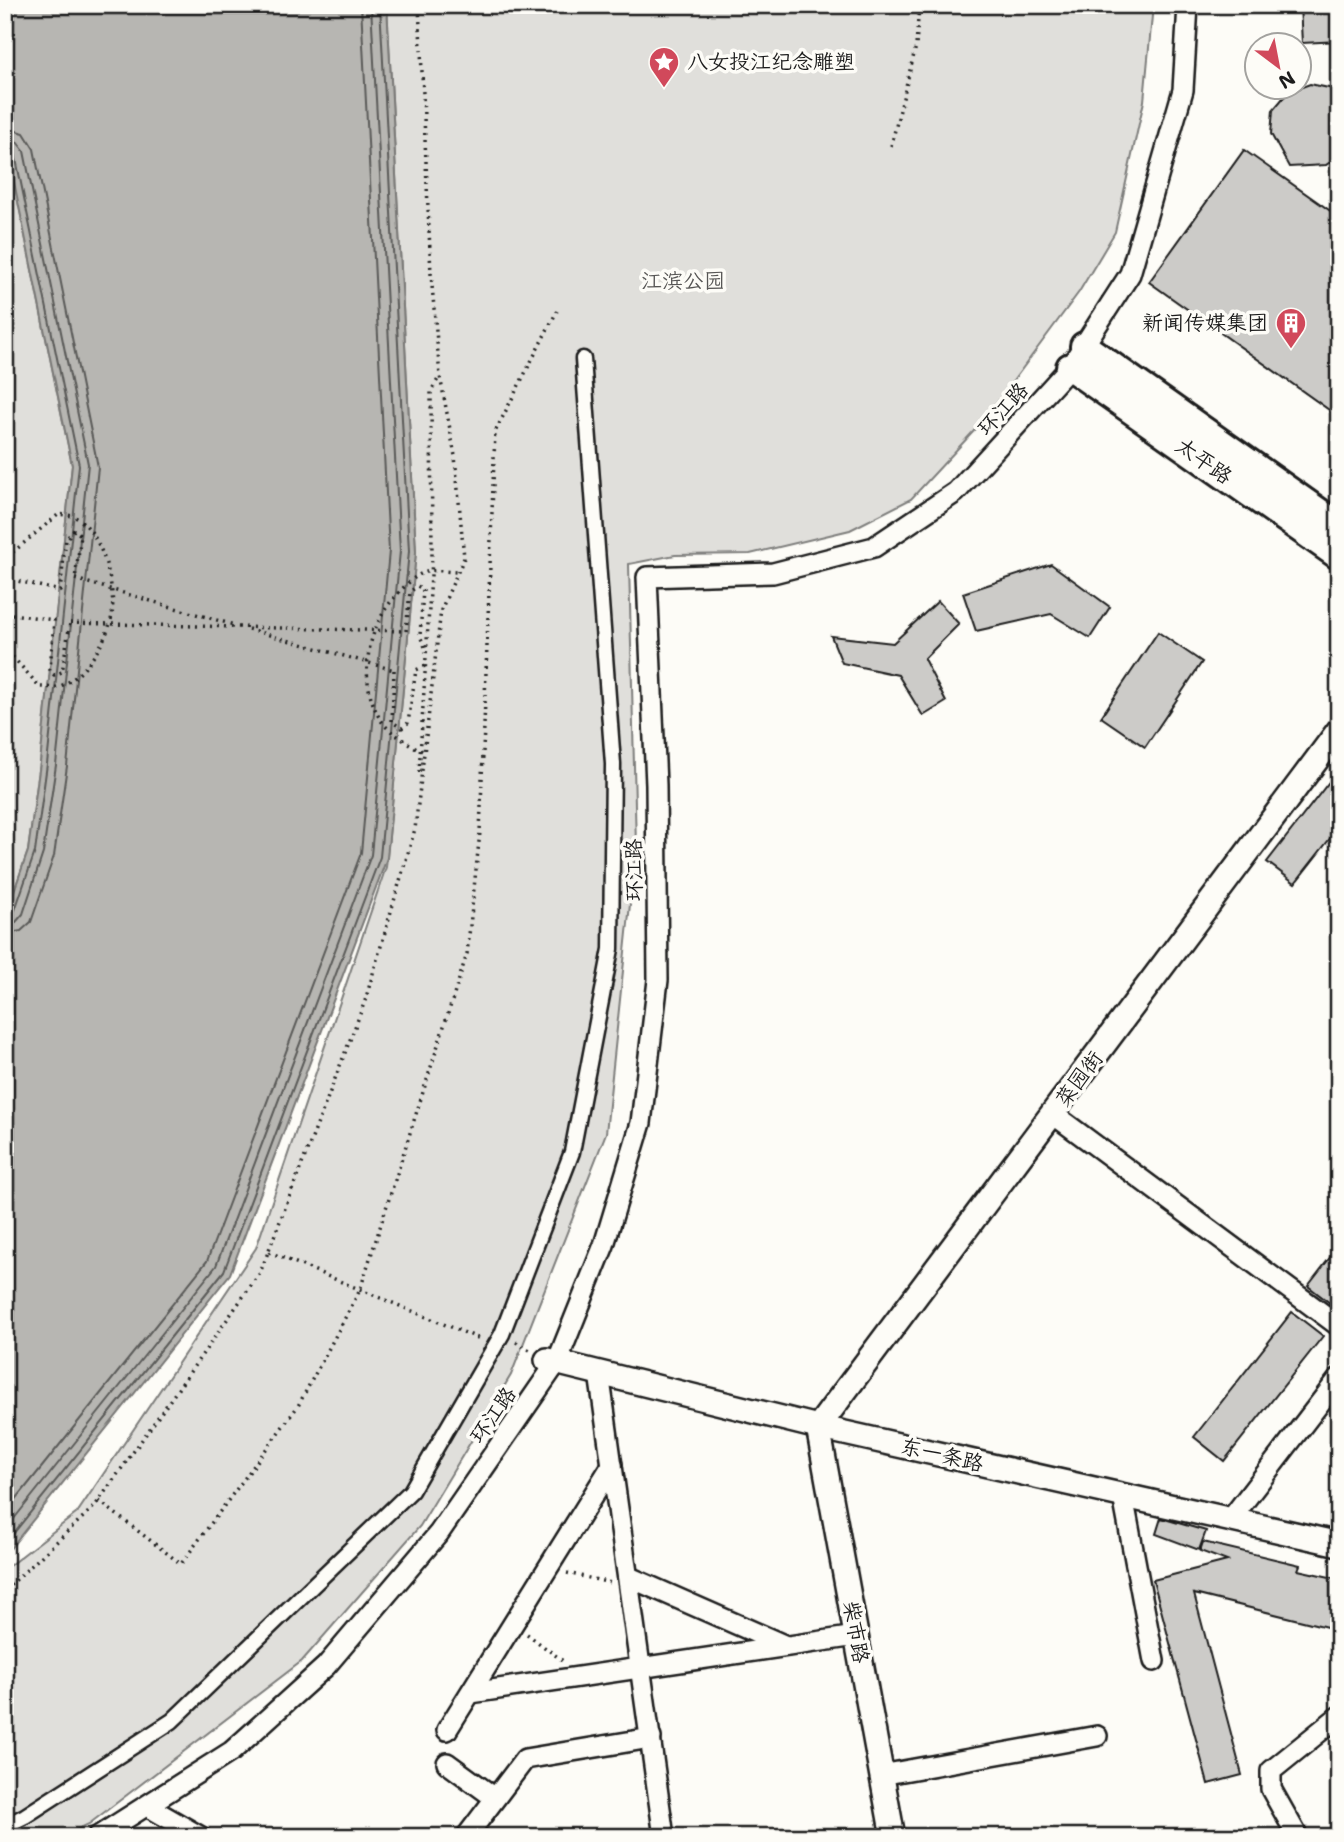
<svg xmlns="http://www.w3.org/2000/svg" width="1344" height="1842" viewBox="0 0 1344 1842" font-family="'Shantell Sans','LXGW WenKai TC',sans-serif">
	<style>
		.green { fill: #e0dfdb; stroke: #7e7e7c; stroke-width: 2 }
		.water { fill: #b7b6b2; stroke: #797876; stroke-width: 2 }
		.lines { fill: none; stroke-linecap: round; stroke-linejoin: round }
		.shore { stroke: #5a5a58; stroke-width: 2 }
		.building { fill: #cccbc8; stroke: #1c1c1c; stroke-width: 2 }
		.pedestrian-casing { stroke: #1c1c1c; stroke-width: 19 }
		.minor-casing { stroke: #1c1c1c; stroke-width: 24 }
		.tertiary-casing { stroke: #1c1c1c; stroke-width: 28 }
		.secondary-casing { stroke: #1c1c1c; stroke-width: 32 }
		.path { stroke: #1c1c1c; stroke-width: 3.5; stroke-dasharray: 2 5; stroke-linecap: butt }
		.pedestrian { stroke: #fdfcf7; stroke-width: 14 }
		.minor { stroke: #fdfcf7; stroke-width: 19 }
		.tertiary { stroke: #fdfcf7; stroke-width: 23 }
		.secondary { stroke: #fdfcf7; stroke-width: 26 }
		.path-bridge { stroke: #1c1c1c; stroke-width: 3.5; stroke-dasharray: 2 5; stroke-linecap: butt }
		.labels { text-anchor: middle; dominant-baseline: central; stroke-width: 7; stroke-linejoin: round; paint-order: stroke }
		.poi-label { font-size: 21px; fill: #1c1c1c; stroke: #fdfcf7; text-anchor: start }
		.park-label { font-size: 21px; fill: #575655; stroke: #fdfcf7 }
		.street-label { font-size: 21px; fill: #1c1c1c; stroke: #fdfcf7 }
	</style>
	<rect width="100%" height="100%" fill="#fdfcf7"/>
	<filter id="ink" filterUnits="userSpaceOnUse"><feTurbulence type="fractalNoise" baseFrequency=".0143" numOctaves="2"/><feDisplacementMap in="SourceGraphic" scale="14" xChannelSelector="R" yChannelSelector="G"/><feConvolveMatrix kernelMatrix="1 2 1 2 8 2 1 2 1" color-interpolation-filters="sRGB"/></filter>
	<g filter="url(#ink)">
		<g class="green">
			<polygon points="387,5 1153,5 1144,101 1115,232 1079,292 985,419 911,499 850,530 750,554 675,555 629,564 636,847 606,1133 511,1375 420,1526 302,1661 89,1824 61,1837 5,1837 5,1569 77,1513 256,1248 386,867 416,552"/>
			<polygon points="5,138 72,465 40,763 28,851 5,917"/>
		</g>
		<polygon class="water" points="5,5 387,5 416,552 387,858 230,1274 5,1555 5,917 28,851 40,763 72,465 5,138"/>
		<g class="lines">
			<g class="shore">
				<polyline points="5,128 24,133 34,149 98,467 67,766 54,856 31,922 21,931 5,934"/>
				<polyline points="5,138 17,142 24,151 88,464 56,765 43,853 23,914 16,922 5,924"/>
				<polyline points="5,147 15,154 79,465 47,764 35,852 15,910 5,915"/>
				<polyline points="5,1513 207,1261 361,853 389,551 361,5"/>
				<polyline points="5,1530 216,1266 371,855 400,551 371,5"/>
				<polyline points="5,1544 224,1271 380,857 409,551 380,5"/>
			</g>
		</g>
		<g class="building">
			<polygon points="1300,5 1339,5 1339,41 1302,43"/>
			<polygon points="1310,84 1333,89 1339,95 1339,156 1326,165 1289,167 1271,134 1273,110 1288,92"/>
			<polygon points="1244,150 1339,217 1339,417 1149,282"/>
			<polygon points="1051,564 1110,607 1090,638 1051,614 976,631 963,593"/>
			<polygon points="938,601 959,624 924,659 946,702 923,716 898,675 842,663 831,636 893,643"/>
			<polygon points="1158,632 1202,662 1145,747 1101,717"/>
			<polygon points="1339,769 1339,827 1295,883 1267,862"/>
			<polygon points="1339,1246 1339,1310 1308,1286"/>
			<polygon points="1292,1312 1323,1336 1224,1461 1194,1437"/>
			<polygon points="1161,1518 1206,1531 1199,1550 1156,1534"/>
			<polygon points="1203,1542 1300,1565 1298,1570 1339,1579 1339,1630 1194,1594 1242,1775 1208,1784 1153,1580 1227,1561 1200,1551"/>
		</g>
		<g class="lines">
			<g class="pedestrian-casing">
				<polyline id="pedestrian" points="5,1826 25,1816 172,1721 411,1491 502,1334 572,1152 611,949 613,764 583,359"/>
			</g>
			<g class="minor-casing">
				<g id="minor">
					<polyline points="1053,1114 1339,1326"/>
					<polyline points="599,1373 664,1837"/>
					<polyline points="1123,1496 1154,1661"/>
					<polyline points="1230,1520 1339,1378"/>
					<polyline points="629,1577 786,1646"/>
					<polyline points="471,1693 856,1636"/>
					<polyline points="447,1730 612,1465"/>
					<polyline points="447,1763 495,1798"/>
					<polyline points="881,1775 1097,1736"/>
					<polyline points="147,1806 201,1837"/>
					<polyline points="97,1837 232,1751 326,1666 439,1533 557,1362 604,1245 641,1123 658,980 656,785 647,577 773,573 874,547 956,492 1070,367 1130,274 1183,90 1188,5"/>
					<polyline points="466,1837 525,1759 651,1738"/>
					<polyline points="1298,1837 1271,1789 1271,1771 1339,1716"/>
				</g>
			</g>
			<g class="tertiary-casing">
				<g id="tertiary">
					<polyline points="547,1360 818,1427 1339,1544"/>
					<polyline points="893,1837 818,1427 1339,730"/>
				</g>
			</g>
			<g class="secondary-casing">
				<g id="secondary">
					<polyline points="1084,346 1339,526"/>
					<polyline points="1070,367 1339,556"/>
				</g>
			</g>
			<g class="path">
				<polyline points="419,6 438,5"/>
				<polyline points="891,146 916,46 919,5"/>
				<path d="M5 564 13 552 59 514C64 515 71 515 75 517 102 530 116 589 112 615 108 640 83 680 57 687 52 688 45 687 40 687L11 655 5 637"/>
				<polyline points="5,578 60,591 66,539 74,530 81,535 75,579"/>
				<polyline points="5,613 54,620 50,670 54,675 62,672 70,623"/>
				<polyline points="406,631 410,592 417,586 423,589 420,636 426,649"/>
				<polyline points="394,670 392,722 402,728 408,723 416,670 425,666"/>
				<path d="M422 751C408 743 389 733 380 719 358 680 366 632 393 599 400 591 415 574 426 572 435 569 448 572 458 572"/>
				<polyline points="419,772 432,559 431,391 440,376"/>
				<polyline points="269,1252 480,1339"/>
				<polyline points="516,1342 530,1350"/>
				<polyline points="99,1501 181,1564 298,1406 360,1290 467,954 480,832 495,432 557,311"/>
				<polyline points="567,1573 611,1583"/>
				<polyline points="5,1590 95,1506 260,1273 365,1001 415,829 441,610 464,558 455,456 440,376 431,274 419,5"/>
				<polyline points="527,1634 563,1661"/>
			</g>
			<use href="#pedestrian" class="pedestrian"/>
			<use href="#minor" class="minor"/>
			<use href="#tertiary" class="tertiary"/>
			<use href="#secondary" class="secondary"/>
			<g class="path-bridge">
				<polyline points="75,579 234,625"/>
				<polyline points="70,623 406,631"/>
				<polyline points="248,629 394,670"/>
			</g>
		</g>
	</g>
	<defs>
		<g id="sight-pin" transform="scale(1.575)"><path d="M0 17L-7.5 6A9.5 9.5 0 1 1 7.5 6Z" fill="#d1495b" stroke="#fdfcf7"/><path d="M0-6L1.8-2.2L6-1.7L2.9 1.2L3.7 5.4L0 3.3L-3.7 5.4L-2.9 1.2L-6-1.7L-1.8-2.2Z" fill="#fff"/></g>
		<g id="building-pin" transform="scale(1.575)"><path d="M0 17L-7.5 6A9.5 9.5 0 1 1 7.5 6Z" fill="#d1495b" stroke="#fdfcf7"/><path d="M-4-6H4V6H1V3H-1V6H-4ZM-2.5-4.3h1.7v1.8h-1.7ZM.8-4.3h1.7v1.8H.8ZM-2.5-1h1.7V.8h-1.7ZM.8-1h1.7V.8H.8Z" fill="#fff"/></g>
	</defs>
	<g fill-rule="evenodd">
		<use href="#sight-pin" x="664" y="62"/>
		<use href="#building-pin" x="1291" y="323"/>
	</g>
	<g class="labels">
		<g class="poi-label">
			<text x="687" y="62">八女投江纪念雕塑</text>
			<text x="1268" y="323" text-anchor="end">新闻传媒集团</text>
		</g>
		<g class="park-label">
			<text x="683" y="281">江滨公园</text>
		</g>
		<g class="street-label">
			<text transform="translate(1003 409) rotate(-48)">环江路</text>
			<text transform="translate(1204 461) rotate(35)">太平路</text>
			<text transform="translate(634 870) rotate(-91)">环江路</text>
			<text transform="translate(1079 1079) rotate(-53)">菜园街</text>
			<text transform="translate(493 1415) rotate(-55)">环江路</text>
			<text transform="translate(942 1455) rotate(13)">东一条路</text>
			<text transform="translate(856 1632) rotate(80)">柴市路</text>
		</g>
	</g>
	<rect width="1344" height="1842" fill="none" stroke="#fdfcf7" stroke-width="28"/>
	<rect x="14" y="14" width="1316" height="1814" fill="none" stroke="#1c1c1c" stroke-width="2.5" filter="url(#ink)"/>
	<g transform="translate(1278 66) rotate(148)"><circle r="33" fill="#fdfcf7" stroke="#a3a29f" stroke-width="2"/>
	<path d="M0-5L12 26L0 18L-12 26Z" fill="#d1495b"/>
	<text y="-10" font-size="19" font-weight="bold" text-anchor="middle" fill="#1c1c1c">N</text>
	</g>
</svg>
